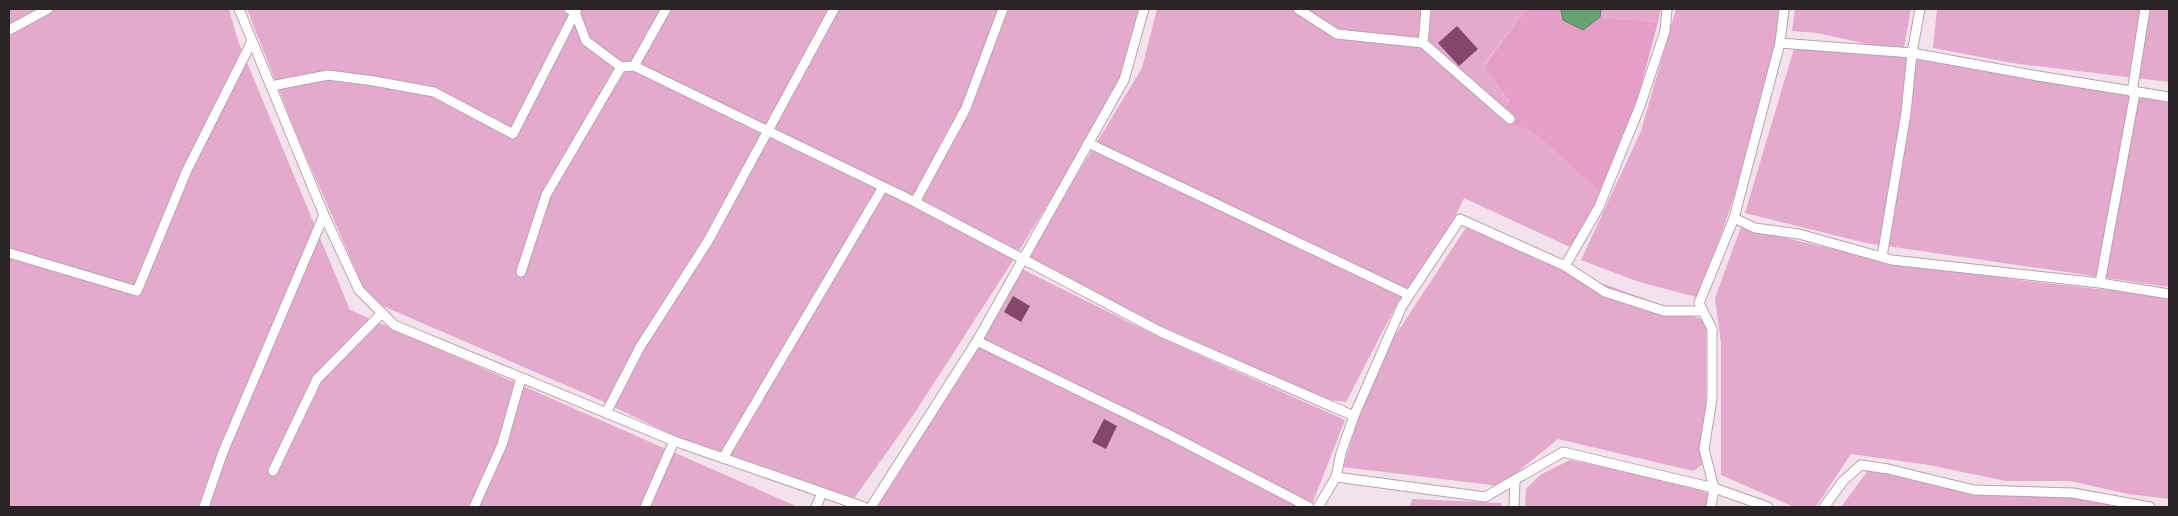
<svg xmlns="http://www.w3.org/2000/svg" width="2178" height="516" viewBox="0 0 2178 516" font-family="Arial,sans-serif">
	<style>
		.green { fill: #e5a9cd }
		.forest { fill: #e49ec8 }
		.water { fill: #65a371; stroke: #537d5b }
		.building { fill: #84466d }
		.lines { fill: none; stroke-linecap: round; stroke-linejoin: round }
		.service-casing { stroke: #b4a4ad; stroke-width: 11 }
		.service { stroke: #fff; stroke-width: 9 }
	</style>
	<rect width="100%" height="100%" fill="#f3e2ec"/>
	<g class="green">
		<polygon points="9,9 229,9 238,41 350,310 798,507 9,507"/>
		<polygon points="247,9 1146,9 1130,70 1014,259 914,414 853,500 714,455 593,397 369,300 297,136"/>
		<polygon points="1157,9 1526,9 1484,65 1509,103 1498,117 1537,135 1601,194 1572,248 1464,198 1437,255 1398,302 1346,402 1322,399 1221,355 1122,308 1031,258 1030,252 1142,68"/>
		<polygon points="1601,9 1661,9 1658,22 1600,17"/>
		<polygon points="1676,9 1781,9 1770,95 1747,157 1700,298 1639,282 1581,260 1641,131"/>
		<polygon points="1795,9 1911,9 1903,52 1817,33 1792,31"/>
		<polygon points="1937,9 2169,9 2169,82 2012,63 1933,48"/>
		<polygon points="1795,45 1933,60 2169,94 2169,287 1866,243 1745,213"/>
		<polygon points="1469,223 1579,275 1706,321 1706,462 1693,471 1558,439 1500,486 1343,467 1374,368"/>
		<polygon points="1741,227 1819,246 2019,280 2169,297 2169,499 2128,494 2070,481 2006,481 1929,465 1851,454 1817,505 1813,507 1794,507 1721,475 1721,343 1715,298"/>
		<polygon points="1020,268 1157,336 1345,420 1311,507 871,507"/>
		<polygon points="1570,460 1675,481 1718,497 1714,507 1525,507 1526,489 1540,475"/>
		<polygon points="1869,469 1946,483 2068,494 2150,507 1841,507"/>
		<polygon points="1413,499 1502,503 1501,507 1409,507"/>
	</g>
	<polygon class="forest" points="1526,9 1561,9 1564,20 1582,30 1600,17 1658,22 1631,124 1601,194 1537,135 1498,117 1509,102 1484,66"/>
	<polygon class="water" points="1561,9 1601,9 1600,17 1583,30 1563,20"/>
	<g class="building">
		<polygon points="1457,26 1478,49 1459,66 1438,43"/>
		<polygon points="1013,296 1030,306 1021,322 1004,312"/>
		<polygon points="1104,419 1117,426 1106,449 1092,442"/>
	</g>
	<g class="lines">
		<g class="service-casing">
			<g id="service">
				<polyline points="239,9 324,215 359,290 394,325 674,441 864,507"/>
				<polyline points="569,9 575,12 586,41 621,67"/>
				<polyline points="1298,9 1337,34 1423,43"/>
				<polyline points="1426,9 1423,43 1510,119"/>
				<polyline points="9,30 48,9"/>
				<polyline points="1780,43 1912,53 2038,76 2169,97"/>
				<polyline points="634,66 666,9"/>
				<polyline points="271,86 328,75 374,81 434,92 513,134 577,9"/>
				<polyline points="2132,92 2145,9"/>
				<polyline points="1088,143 1409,295"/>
				<polyline points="915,202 966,108 1003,9"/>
				<polyline points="1734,218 1755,228 1799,234 1892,260 2100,283 2169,294"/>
				<polyline points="9,253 137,291 187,170 252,41"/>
				<polyline points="1882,257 1906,113 1912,53 1920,9"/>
				<polyline points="1565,266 1605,292 1664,311 1703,311"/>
				<polyline points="521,272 546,195 621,67 634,66 915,202 1161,332 1354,416"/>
				<polyline points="2100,283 2135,93"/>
				<polyline points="977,341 1168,434 1309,507"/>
				<polyline points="606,413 640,347 708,241 834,9"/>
				<polyline points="723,458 883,187"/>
				<polyline points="273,471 317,379 382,313"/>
				<polyline points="1336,477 1341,453 1354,416 1402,306 1460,219 1565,266 1599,207 1640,106 1665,31 1667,9"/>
				<polyline points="204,507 223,452 324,215"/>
				<polyline points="474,507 502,445 521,378"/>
				<polyline points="645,507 674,441"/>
				<polyline points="816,507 822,493"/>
				<polyline points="871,507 977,341 1124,80 1144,9"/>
				<polyline points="1318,507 1336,477 1485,497 1563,452 1714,488 1768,507"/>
				<polyline points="1514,507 1515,480"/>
				<polyline points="1711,507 1714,488 1704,449 1712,399 1712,329 1699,303 1734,218 1780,43 1784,9"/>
				<polyline points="1824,507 1843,481 1861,465 1888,469 1974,490 2073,493 2150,507"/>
			</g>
		</g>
		<use href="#service" class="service"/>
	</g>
	<rect width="2178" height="516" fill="none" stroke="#2a2427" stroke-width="20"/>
</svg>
